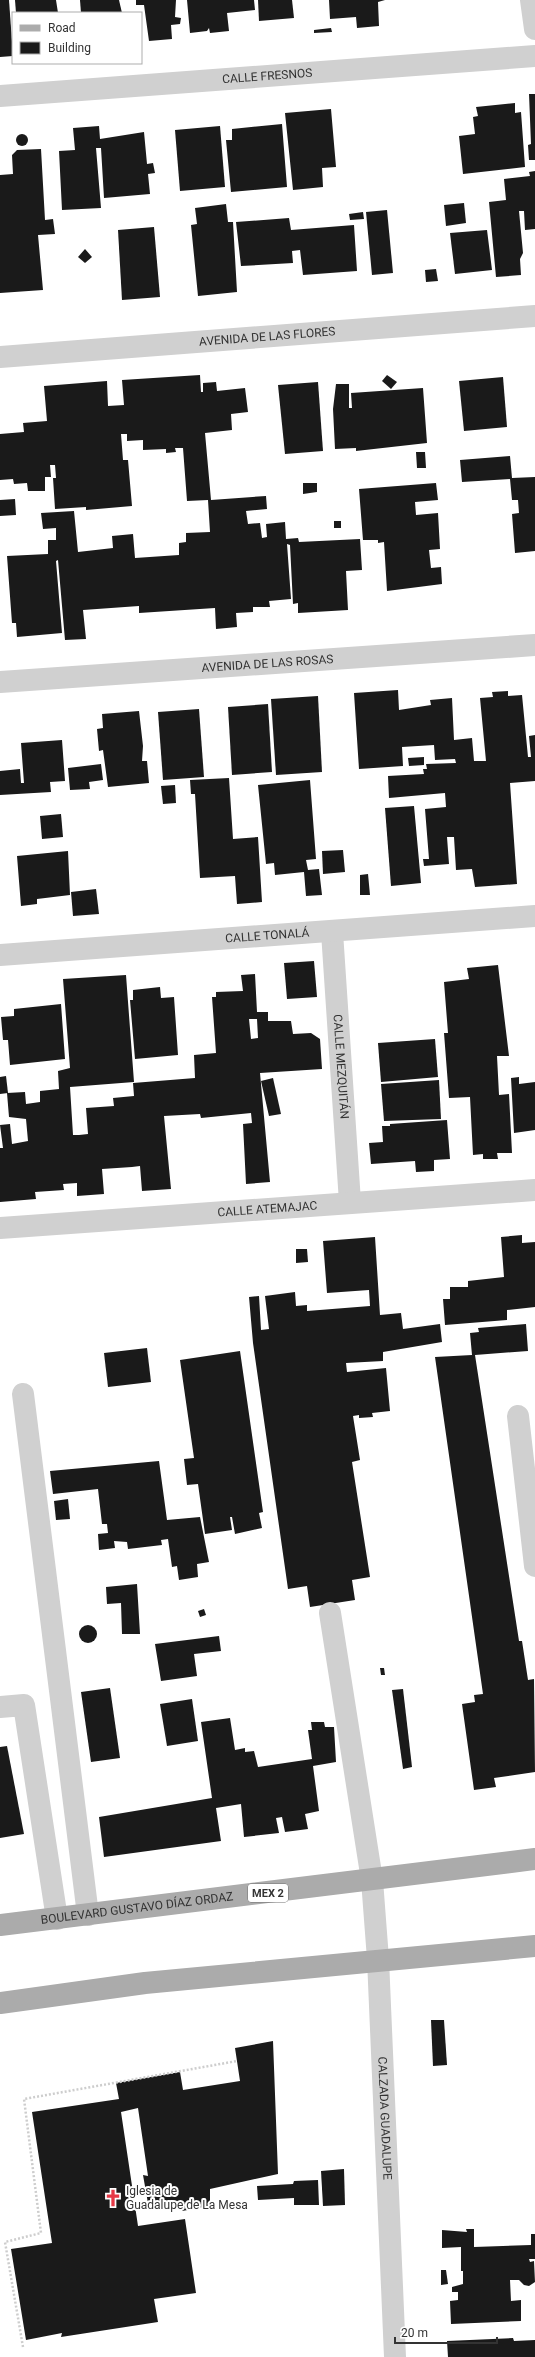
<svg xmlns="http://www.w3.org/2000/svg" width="535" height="2357" viewBox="0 0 535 2357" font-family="Roboto,sans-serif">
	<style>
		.building { fill: #1a1a1a; fill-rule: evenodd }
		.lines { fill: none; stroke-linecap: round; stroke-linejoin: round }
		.path { stroke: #cdcdcd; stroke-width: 2.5; stroke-dasharray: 2 2; stroke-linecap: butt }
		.minor { stroke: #d0d0d0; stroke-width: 22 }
		.major { stroke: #ababab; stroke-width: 22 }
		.labels { text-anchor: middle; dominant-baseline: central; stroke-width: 4; stroke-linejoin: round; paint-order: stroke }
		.shield { fill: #fff; stroke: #707070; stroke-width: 1 }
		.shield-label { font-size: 11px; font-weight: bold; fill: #333 }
		.street-label { font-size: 12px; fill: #333; stroke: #fff }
		.poi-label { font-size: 12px; fill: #333; stroke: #fff; text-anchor: start }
	</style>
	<rect width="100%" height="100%" fill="#fff"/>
	<g class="building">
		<polygon points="0,0 9,0 13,56 0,57"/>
		<polygon points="15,0 56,0 58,13 16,13"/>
		<polygon points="80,0 119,0 122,13 81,13"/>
		<polygon points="136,0 176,0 175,17 181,18 180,24 171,25 172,39 149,41 144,5 136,5"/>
		<polygon points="187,0 254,0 255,10 227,13 229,31 210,33 209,28 207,31 190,33"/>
		<polygon points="258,0 292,0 294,18 259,21"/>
		<polygon points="329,0 385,0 378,2 379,26 357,28 356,17 330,19"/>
		<polygon points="331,28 332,32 314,33 314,30"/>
		<polygon points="529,94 535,94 535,160 529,160 528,145 531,144"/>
		<polygon points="515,103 515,113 521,112 525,167 463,174 459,136 475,134 473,117 478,116 476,107"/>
		<polygon points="331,109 336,167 322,168 323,187 293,190 285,113"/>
		<polygon points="282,124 287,187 231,192 226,140 232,140 232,129"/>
		<polygon points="99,126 100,139 144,132 147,164 153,163 155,173 148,174 150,194 104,198 101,148 96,148 101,208 62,210 59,151 75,150 73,128"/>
		<polygon points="220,126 225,187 180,191 175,130"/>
		<circle cx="22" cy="140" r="6"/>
		<polygon points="41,149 45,220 53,219 55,234 38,235 43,290 0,293 0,175 13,174 12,155 17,150"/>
		<polygon points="535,171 535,229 525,230 524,211 519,211 523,253 520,259 521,275 496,277 489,202 506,200 504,179 530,176 529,172"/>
		<polygon points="464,203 466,223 446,226 444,205"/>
		<polygon points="226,204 228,222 233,222 237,292 198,296 191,225 197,224 195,208"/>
		<polygon points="387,210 393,273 372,275 366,212"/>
		<polygon points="363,212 364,219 350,220 349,214"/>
		<polygon points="289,218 291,230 354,225 357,271 303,275 300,250 292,251 293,263 241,266 236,222"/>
		<polygon points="154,227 160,297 122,300 118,230"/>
		<polygon points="487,230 492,270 455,274 450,233"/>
		<polygon points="85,249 92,257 85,263 78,257"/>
		<polygon points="436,269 438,281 426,282 425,270"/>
		<polygon points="200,375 201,392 203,392 203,383 216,382 217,391 245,388 248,412 231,414 232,430 205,433 211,500 266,496 267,509 246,511 248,524 260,523 262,538 267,537 266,524 285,522 286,539 298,538 299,542 360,539 362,570 346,571 348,610 298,613 298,603 293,604 290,545 287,544 291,599 269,601 270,607 253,607 253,612 236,613 237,627 216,629 215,608 139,613 139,606 83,610 86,639 65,640 58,560 56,561 62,633 17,637 16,623 12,623 7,556 48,554 48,540 56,540 56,528 43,529 41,513 74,511 78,552 113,548 112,536 133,534 135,558 179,555 179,543 186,542 186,533 210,532 208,500 187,501 183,448 175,448 176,452 166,453 166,449 143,450 143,440 127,441 127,434 121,434 123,460 128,460 132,506 86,510 86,507 55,509 53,478 56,478 55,465 50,465 51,477 45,477 45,491 28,491 27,483 14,484 13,479 0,480 0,434 24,432 23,423 47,421 44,386 107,381 108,406 124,405 122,380"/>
		<polygon points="387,375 397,382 391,389 382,381"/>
		<polygon points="503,377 507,427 464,431 459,381"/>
		<polygon points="318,382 323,451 285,454 278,385"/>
		<polygon points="336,384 349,384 349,408 352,408 351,393 423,388 427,443 356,451 356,448 335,449 333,409"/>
		<polygon points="416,452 425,452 426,468 417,468"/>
		<polygon points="510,456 512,478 535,477 535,551 515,553 512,514 519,513 518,500 512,500 510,479 462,482 460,460"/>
		<polygon points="303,483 317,483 317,492 303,494"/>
		<polygon points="436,483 438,500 415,502 416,515 438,513 440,549 429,550 431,568 441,567 442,584 387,591 384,542 378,543 378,540 363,540 359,489"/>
		<polygon points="15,499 16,515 0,516 0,500"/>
		<rect x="334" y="521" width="7" height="7"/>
		<polygon points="398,690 399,710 431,705 430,700 452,698 454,740 472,738 474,761 486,761 480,698 493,697 492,692 508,691 508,696 522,695 528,757 531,757 529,736 535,735 535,781 510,783 517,884 475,887 472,869 456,870 454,837 447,837 449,864 424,866 423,859 429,859 425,809 446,807 445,793 389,798 388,776 424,774 423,769 427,769 426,764 456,763 455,759 435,760 434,745 402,747 403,766 359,769 354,693"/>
		<polygon points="318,696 322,772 276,775 271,699"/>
		<polygon points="268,704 272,772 232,775 228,707"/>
		<polygon points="199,709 204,777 163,780 158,712"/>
		<polygon points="139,711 143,746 142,761 147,761 149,783 108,787 103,750 99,751 97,729 103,728 102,714"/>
		<polygon points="62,740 65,781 50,782 51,792 0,795 0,771 20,769 21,783 24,783 21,743"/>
		<polygon points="424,757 424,765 409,766 408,758"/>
		<polygon points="101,764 103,780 89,782 90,789 70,790 68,768"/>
		<polygon points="229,778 233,839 258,837 262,902 237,904 235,876 200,878 195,794 191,794 190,780"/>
		<polygon points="310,780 316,859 306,860 308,870 319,869 322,895 306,896 304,872 275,875 274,863 266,864 258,785"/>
		<polygon points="175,785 176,803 163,804 161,786"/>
		<polygon points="414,806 421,883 391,886 385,808"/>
		<polygon points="61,814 63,837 42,839 40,816"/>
		<polygon points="343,850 345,872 323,874 322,851"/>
		<polygon points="68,851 70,895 37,899 37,904 21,906 17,856"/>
		<polygon points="368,874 370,895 360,895 360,875"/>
		<polygon points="96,889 99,914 73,916 71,892"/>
		<polygon points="314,961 317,997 287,999 284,963"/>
		<polygon points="498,965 509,1056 497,1056 499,1095 509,1094 512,1153 497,1153 498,1159 483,1159 483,1154 473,1155 470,1097 449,1098 444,1033 448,1033 444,982 469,979 467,968"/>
		<path d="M255 974 257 1012H268V1021H291L293 1034 311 1033 320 1039 322 1069 260 1073 270 1182 246 1184 243 1124 252 1123 251 1113 201 1118 200 1114 164 1116 171 1189 142 1191 140 1166 132 1167 102 1169 104 1194 77 1196V1183L63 1184 64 1190 35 1192 36 1199 0 1202V1148H3L0 1125 10 1124 12 1144 28 1141 26 1119 9 1117 7 1093 25 1092 26 1104 40 1102V1091L59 1089 58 1071 70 1068 63 979 126 975 134 1082 70 1087 73 1135H79L88 1134 86 1108 114 1106 113 1098 134 1096 133 1083 195 1078 194 1055 216 1053 212 997H216V992L243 991 241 975ZM249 1019H257L258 1038 251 1039Z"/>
		<polygon points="160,987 161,998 174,997 178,1055 135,1059 130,1000 133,1000 133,990"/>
		<polygon points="61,1004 65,1059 10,1065 8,1040 3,1040 1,1017 14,1016 14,1009"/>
		<polygon points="435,1039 438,1077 381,1082 378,1043"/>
		<polygon points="6,1076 8,1093 0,1094 0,1077"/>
		<polygon points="519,1077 519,1084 535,1082 535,1130 514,1133 511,1078"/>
		<polygon points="273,1078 281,1114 269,1116 261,1081"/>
		<polygon points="439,1080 441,1119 384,1121 381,1084"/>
		<polygon points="447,1120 450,1159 434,1160 434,1171 416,1172 415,1161 371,1164 369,1143 383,1142 382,1126 390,1126 390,1124"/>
		<polygon points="522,1235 522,1243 535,1242 535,1307 507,1310 507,1320 445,1325 443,1299 450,1299 450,1287 468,1287 468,1281 504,1277 501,1237"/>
		<polygon points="375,1237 380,1315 401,1313 403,1329 440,1324 442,1342 383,1352 383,1361 346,1363 347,1372 386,1368 390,1411 372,1413 373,1417 359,1418 359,1415 353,1416 360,1460 352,1462 370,1577 352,1580 355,1600 310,1607 307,1586 288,1589 253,1343 249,1297 259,1296 261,1330 269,1329 265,1296 295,1292 296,1306 307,1305 307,1311 370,1306 369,1290 327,1293 323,1241"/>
		<polygon points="296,1249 307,1249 308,1262 296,1263"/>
		<polygon points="526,1324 528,1351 475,1355 519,1641 522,1641 528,1680 534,1679 535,1772 494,1778 496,1787 474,1790 462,1704 475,1702 474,1695 483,1694 435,1357 472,1355 470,1333 479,1332 478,1328"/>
		<polygon points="147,1348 151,1382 108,1387 104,1353"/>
		<polygon points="240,1351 263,1512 259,1513 262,1528 235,1534 232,1517 230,1517 232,1530 205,1534 198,1484 187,1485 184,1459 194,1458 180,1360"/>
		<polygon points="159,1461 167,1520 200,1517 209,1562 197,1564 198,1577 179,1580 177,1566 172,1567 168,1539 161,1540 162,1545 128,1549 127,1542 114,1541 115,1548 99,1550 98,1534 108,1533 107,1524 102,1524 98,1489 53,1494 50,1471"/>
		<polygon points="68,1499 70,1519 56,1520 54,1501"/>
		<polygon points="137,1584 140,1634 122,1634 121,1603 107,1604 106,1587"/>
		<polygon points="204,1609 206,1615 200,1617 198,1611"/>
		<circle cx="88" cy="1634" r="9"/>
		<polygon points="219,1636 221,1651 194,1654 197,1676 161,1681 155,1644"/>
		<polygon points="380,1668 384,1668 385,1675 381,1675"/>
		<polygon points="110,1688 120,1758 91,1762 81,1692"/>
		<polygon points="403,1689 412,1767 403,1769 392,1690"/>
		<polygon points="192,1699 198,1741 167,1746 160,1704"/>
		<polygon points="230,1718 235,1750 245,1748 245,1752 254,1751 258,1767 312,1759 308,1730 312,1730 311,1722 324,1722 325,1727 334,1727 336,1762 313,1766 319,1811 305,1814 308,1829 285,1832 282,1817 276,1818 279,1833 244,1837 241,1804 216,1808 221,1841 104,1857 99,1817 212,1798 201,1722"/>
		<polygon points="7,1746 24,1834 0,1838 0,1747"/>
		<polygon points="431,2020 444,2020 447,2065 433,2066"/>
		<polygon points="273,2041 278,2174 210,2189 210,2206 182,2211 180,2201 149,2209 143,2175 148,2176 138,2108 121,2112 138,2226 185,2219 196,2293 154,2299 158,2322 61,2337 62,2333 26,2340 11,2249 52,2243 32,2112 119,2099 116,2083 180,2072 183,2090 240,2081 235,2048"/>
		<polygon points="344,2169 345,2205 323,2206 321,2171"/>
		<polygon points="318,2180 319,2205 294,2205 294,2198 258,2200 257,2186 293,2184 294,2181"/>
		<polygon points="466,2229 474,2229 474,2247 531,2245 531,2234 535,2234 535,2259 529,2259 530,2262 534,2261 535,2282 529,2286 524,2285 519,2280 510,2280 511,2301 521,2300 521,2321 451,2324 450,2301 458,2300 458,2292 452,2292 452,2287 463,2284 463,2271 461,2271 461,2247 442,2248 442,2230 467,2232"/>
		<polygon points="441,2270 446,2270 448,2284 441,2285"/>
		<polygon points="513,2338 514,2341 535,2340 535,2357 448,2357 447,2341"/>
	</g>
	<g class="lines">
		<polyline class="path" points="23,2347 5,2242 41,2233 24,2099 237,2061"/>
		<g class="minor">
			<polyline points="531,0 535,29"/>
			<path id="s1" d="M0 96 535 56"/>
			<path id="s2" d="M0 357 535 316"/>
			<path id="s3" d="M0 682 535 645"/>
			<path id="s4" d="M332 932 350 1202"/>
			<path id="s5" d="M0 955 535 916"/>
			<path id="s6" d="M0 1228 535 1190"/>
			<polyline points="23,1394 88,1915"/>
			<polyline points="518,1416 535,1566"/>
			<path id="s7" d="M330 1613 372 1880 378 1959 395 2357"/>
			<polyline points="0,1707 24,1705 57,1919"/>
		</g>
		<g class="major">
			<path id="s8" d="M0 1925 535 1859"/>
			<polyline points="0,2003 145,1983 535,1946"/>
		</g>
	</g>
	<defs>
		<g id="church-bare" transform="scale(1.38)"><path d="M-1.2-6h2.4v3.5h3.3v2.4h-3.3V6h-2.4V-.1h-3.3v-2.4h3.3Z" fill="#e63946" stroke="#fff" stroke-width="2.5" paint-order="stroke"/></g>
	</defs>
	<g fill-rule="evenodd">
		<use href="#church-bare" x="113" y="2198"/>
	</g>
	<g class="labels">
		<rect class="shield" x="248" y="1884" width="40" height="18" rx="3"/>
		<g class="shield-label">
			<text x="268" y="1893">MEX 2</text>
		</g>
		<g class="street-label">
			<text stroke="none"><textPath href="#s1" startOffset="268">CALLE FRESNOS</textPath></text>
			<text stroke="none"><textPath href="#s2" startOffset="268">AVENIDA DE LAS FLORES</textPath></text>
			<text stroke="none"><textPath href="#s3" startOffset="268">AVENIDA DE LAS ROSAS</textPath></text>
			<text stroke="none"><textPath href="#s5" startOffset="268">CALLE TONALÁ</textPath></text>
			<text stroke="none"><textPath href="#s4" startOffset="135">CALLE MEZQUITÁN</textPath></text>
			<text stroke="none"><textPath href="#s6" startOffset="268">CALLE ATEMAJAC</textPath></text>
			<text stroke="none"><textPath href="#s8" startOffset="138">BOULEVARD GUSTAVO DÍAZ ORDAZ</textPath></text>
			<text stroke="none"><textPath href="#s7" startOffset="509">CALZADA GUADALUPE</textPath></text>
		</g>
		<g class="poi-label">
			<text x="126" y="2191">Iglesia de<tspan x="126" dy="14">Guadalupe de La Mesa</tspan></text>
		</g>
	</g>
	<rect x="12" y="12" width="130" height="52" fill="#ffffff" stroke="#adadad"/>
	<rect x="20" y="25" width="20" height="6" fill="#ababab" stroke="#adadad"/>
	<text x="48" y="32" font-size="12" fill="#333333">Road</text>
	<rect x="20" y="42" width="20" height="12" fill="#1a1a1a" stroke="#adadad"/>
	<text x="48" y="52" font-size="12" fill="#333333">Building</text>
	<path d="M395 2337v6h102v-6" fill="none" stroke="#333333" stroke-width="2"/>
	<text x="401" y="2337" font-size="12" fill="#333333" stroke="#ffffff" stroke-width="3" paint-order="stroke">20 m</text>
</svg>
